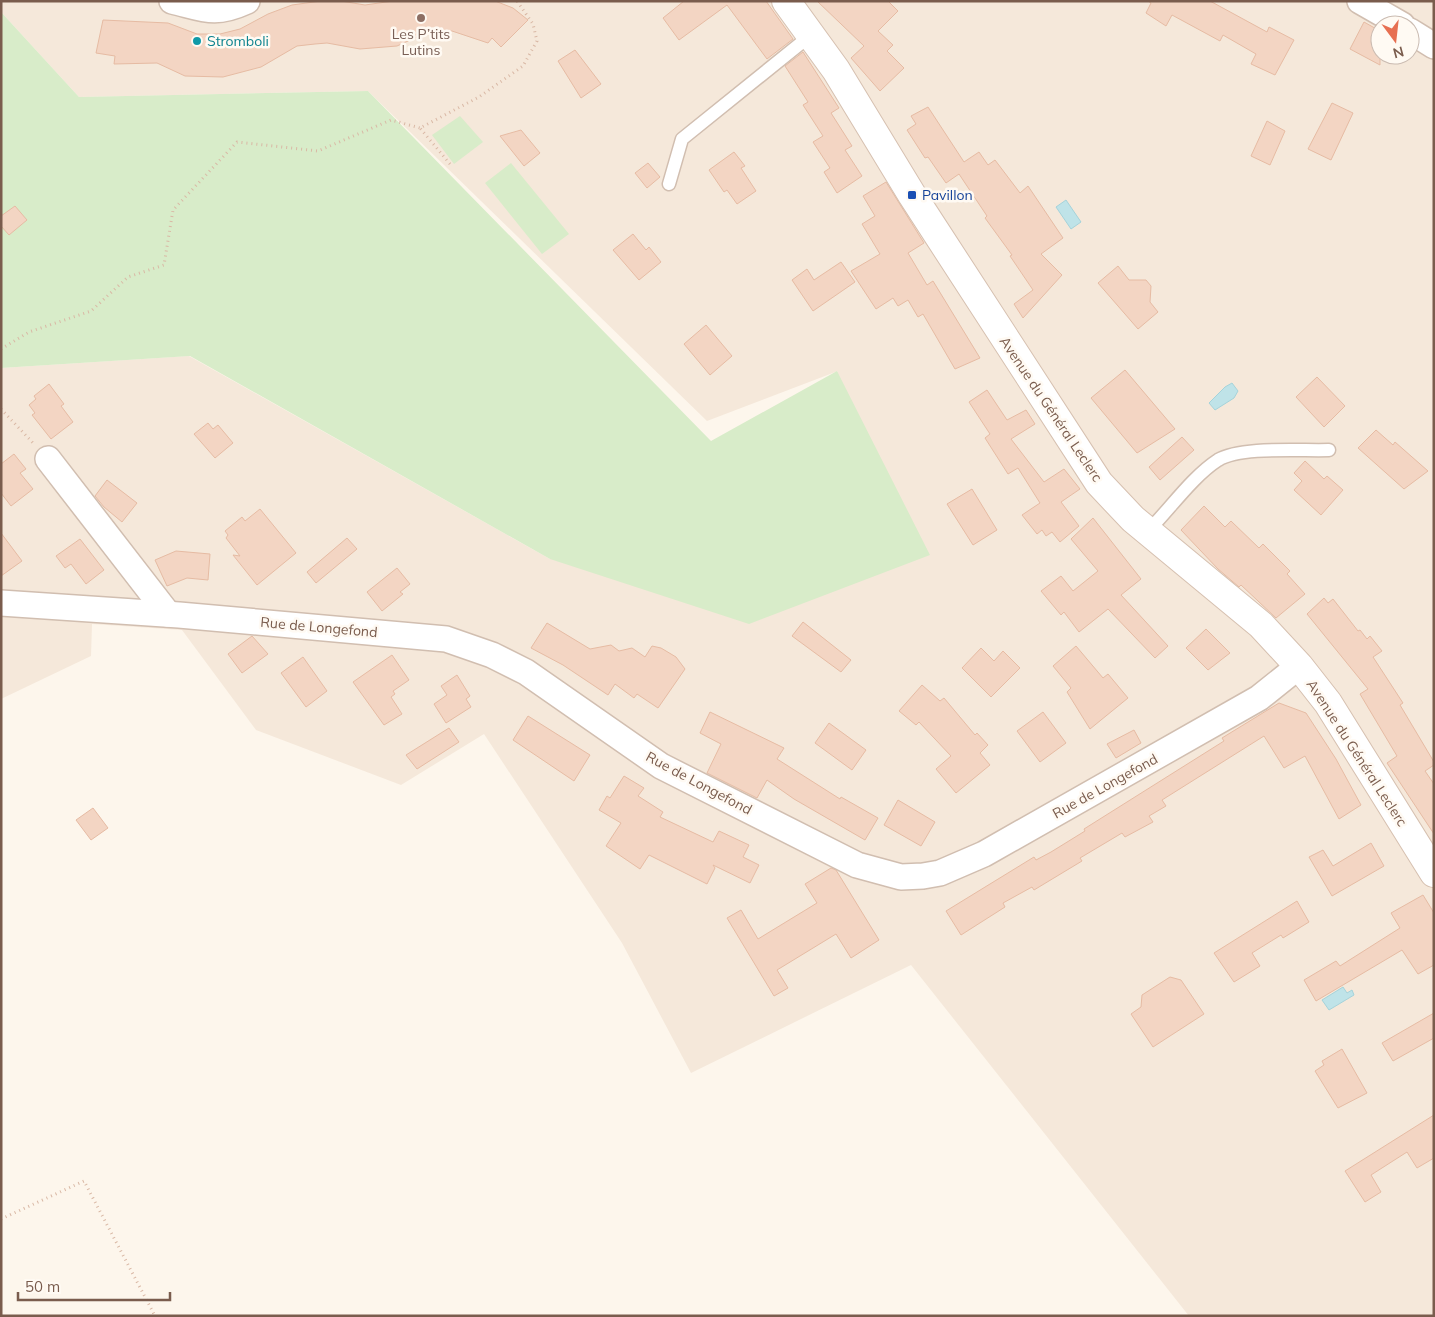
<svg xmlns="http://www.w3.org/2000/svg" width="1435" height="1317" viewBox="0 0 1435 1317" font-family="Mulish,sans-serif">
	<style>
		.residential { fill: #f5e8da; fill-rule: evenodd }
		.green { fill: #d8ecc9 }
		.water { fill: #bfe3e8; stroke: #a5d3da }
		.building { fill: #f3d5c3; stroke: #e6bba3 }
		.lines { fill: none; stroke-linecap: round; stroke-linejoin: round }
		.lane-casing { stroke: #d1beb0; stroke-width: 15 }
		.street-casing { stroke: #d1beb0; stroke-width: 28 }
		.secondary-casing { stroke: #d6c0b0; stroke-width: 30 }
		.path { stroke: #d9b8a5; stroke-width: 3; stroke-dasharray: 1 4; stroke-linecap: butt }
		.lane { stroke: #fff; stroke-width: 12 }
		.street { stroke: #fff; stroke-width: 25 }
		.secondary { stroke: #fff; stroke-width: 28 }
		.education-dot { fill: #8d6e63; stroke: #fffaf3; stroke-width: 2 }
		.culture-dot { fill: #0f9aa8; stroke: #fffaf3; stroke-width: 2 }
		.transit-dot { fill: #1a4fb4; stroke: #fffaf3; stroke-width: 2 }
		.labels { text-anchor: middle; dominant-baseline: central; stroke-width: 5; stroke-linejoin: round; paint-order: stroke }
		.education-label { font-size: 14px; fill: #785e54; stroke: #fffaf3 }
		.culture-label { font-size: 14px; fill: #0d838f; stroke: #fffaf3; text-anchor: start }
		.transit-label { font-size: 14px; fill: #164399; stroke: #fffaf3; text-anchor: start }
		.street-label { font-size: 14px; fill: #7a5c4d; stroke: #fffaf3 }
	</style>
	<rect width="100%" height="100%" fill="#fdf6ec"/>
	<path class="residential" d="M1 1H1434V1316H1189L911 965 691 1073 622 943 484 734 401 785 256 730 182 630 92 624 91 656 1 699V368L189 356 550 559 838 371 707 421 368 91 79 97 1 12ZM1380 25H1410V55H1380Z"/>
	<g class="green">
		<polygon points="1,12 79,97 368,91 711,441 837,371 930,555 749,624 550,559 190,356 1,368"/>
		<polygon points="460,116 483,142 454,164 432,135"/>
		<polygon points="511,163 569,234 542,254 485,183"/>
	</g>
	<g class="water">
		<polygon points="1066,200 1081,222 1071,229 1056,207"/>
		<polygon points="1232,383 1238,391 1234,398 1215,410 1209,403 1225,387"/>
		<polygon points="1343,987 1347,993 1352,990 1354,995 1329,1010 1322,1000"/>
	</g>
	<g class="building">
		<polygon points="321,1 341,1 365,5 393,1 495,1 513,8 528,20 501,47 492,38 488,43 452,31 426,33 397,46 360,49 327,43 315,44 297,46 261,67 223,77 185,76 157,63 114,64 115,56 96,53 103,20 168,23 197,34 220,34 240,29 268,14 292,5"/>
		<polygon points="684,1 766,1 793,39 767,59 727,5 679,40 663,18"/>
		<polygon points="817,1 888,1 898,11 878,31 893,45 887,51 904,68 880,91 851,58 864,46"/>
		<polygon points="1148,1 1210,1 1267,32 1269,27 1294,40 1275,75 1251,64 1256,54 1223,35 1220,41 1172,15 1166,26 1146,13 1151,3"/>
		<polygon points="1364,22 1380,31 1380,65 1350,49"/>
		<polygon points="575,50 601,84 581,98 558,61"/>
		<polygon points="803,52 839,108 831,113 852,146 845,150 862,176 837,193 824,172 830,168 813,142 823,136 803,105 808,102 785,66"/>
		<polygon points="1332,103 1353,113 1331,160 1308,149"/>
		<polygon points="928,107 964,162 979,152 988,165 995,160 1020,193 1028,186 1063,238 1041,254 1062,275 1023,318 1014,304 1033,290 1010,256 1012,255 985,218 987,216 959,174 946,183 928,157 925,158 907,130 916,124 911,116"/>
		<polygon points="1267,121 1285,131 1270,165 1251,156"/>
		<polygon points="521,130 540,153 524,166 500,136"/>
		<polygon points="734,152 745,166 741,168 756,191 737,204 727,190 724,192 709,170"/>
		<polygon points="648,163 660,177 647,188 635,173"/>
		<polygon points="886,182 924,243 908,253 927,285 933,281 980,358 955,369 923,314 918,317 908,300 898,306 893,298 876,309 851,271 880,254 862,224 875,216 863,196"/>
		<polygon points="15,206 27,220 9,235 1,226 1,216"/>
		<polygon points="633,234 646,250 649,247 661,262 639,280 613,250"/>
		<polygon points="841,262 855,282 813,311 792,280 807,269 814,280"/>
		<polygon points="1118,266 1129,280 1146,280 1151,286 1150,302 1158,312 1138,329 1098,283"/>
		<polygon points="706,325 732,356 710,375 684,344"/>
		<polygon points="1125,370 1175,429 1137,453 1091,398"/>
		<polygon points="1317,377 1345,406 1324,427 1296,397"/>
		<polygon points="49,384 64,404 61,406 73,422 51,439 32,415 35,413 29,405 36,399 34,396"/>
		<polygon points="987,390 1007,420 1026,410 1035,424 1011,439 1044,482 1064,469 1080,489 1061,502 1079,526 1060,542 1052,532 1046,536 1042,530 1037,534 1022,515 1040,503 1018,468 1008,474 985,438 990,434 969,402"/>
		<polygon points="208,423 213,429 218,425 233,443 215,458 194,434"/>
		<polygon points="1376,430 1393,445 1395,442 1428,471 1404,489 1358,448"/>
		<polygon points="1182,437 1194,450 1160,480 1149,467"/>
		<polygon points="14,454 26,469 20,473 33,489 11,506 1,493 1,464"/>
		<polygon points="1305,461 1324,479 1327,476 1343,490 1321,515 1294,490 1302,481 1294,473"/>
		<polygon points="107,480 137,503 122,522 104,507 95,496"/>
		<polygon points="972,489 997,530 973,545 947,504"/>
		<polygon points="1204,506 1225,527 1231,521 1259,548 1263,544 1290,571 1287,574 1305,594 1276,618 1241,585 1239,587 1218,569 1181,530"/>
		<polygon points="260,509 296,553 257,585 233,555 240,556 226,538 228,535 225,531 242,517 245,521"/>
		<polygon points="1093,518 1141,579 1121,595 1168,646 1155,658 1108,609 1079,632 1064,612 1061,615 1041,591 1061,576 1073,591 1098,571 1071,539"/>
		<polygon points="1,533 22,561 1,576"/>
		<polygon points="347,538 357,549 316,583 307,572"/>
		<polygon points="80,539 104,570 86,584 71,564 65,568 56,556"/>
		<polygon points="176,551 210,554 208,580 187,578 167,586 155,560"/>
		<polygon points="397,568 410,584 400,592 403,594 382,611 367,592"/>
		<polygon points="1324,598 1328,603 1333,599 1358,631 1360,630 1367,639 1370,636 1382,651 1373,657 1403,703 1400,705 1434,762 1434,765 1425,771 1434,784 1434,834 1387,763 1397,756 1360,694 1368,689 1307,614"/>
		<polygon points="803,622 851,660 841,672 792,636"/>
		<polygon points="547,623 590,649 611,645 619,651 632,648 645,657 652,646 661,648 676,657 685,669 658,708 637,694 634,698 615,684 608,695 563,665 531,648"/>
		<polygon points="1206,629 1230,653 1208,670 1186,648"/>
		<polygon points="252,636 268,654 242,673 228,654"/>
		<polygon points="1076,646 1103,678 1108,674 1128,698 1090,729 1067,692 1071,688 1053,666"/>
		<polygon points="981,648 994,661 1003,651 1020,668 991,697 962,668"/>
		<polygon points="392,655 409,680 393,691 395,694 391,697 402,714 384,725 353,682"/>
		<polygon points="303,657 327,691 306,707 281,673"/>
		<polygon points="457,675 470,696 466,699 471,707 446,723 434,704 447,695 441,686"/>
		<polygon points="922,685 940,701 944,698 975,735 977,733 988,745 980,753 990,765 956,793 936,769 951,756 919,722 916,725 899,711"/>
		<polygon points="1279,703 1306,713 1336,759 1361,805 1339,819 1305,756 1284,768 1264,736 1162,800 1166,806 1149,816 1153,822 1125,837 1122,833 1080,858 1082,861 1034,890 1032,887 1003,903 1005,907 961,935 946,911 1034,857 1036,860 1051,852 1085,831 1084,829 1224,741 1222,738"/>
		<polygon points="710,712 784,748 777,759 840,799 841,797 878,818 865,840 794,799 767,780 757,798 707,773 721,744 700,733"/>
		<polygon points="1043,712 1066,743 1040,762 1017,731"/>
		<polygon points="528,716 590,755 574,781 513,740"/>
		<polygon points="829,723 866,750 852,770 815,743"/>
		<polygon points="449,728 459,742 417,769 406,755"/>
		<polygon points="1134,730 1141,743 1116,758 1107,744"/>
		<polygon points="624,776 644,788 638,796 663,812 660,817 713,842 719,831 749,845 743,857 759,865 750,883 713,865 715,868 707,884 649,855 640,869 606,846 621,823 599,810 607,796 610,798"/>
		<polygon points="898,800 935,822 921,846 884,825"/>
		<polygon points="93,808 108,828 91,840 76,820"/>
		<polygon points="1371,843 1384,866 1332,896 1309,857 1323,850 1333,866"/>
		<polygon points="831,868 836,870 879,940 851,958 836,934 777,970 788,988 774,996 727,918 741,910 758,939 817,903 805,884"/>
		<polygon points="1423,895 1434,913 1434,965 1418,974 1402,950 1316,1001 1304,980 1336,961 1340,966 1400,928 1391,913"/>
		<polygon points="1297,901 1309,922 1283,938 1281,935 1252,953 1260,966 1234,982 1214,953"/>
		<polygon points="1170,977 1181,980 1204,1014 1153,1047 1131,1014 1141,1007 1142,995"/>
		<polygon points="1434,1013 1434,1038 1393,1061 1382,1043"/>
		<polygon points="1342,1049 1367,1093 1338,1108 1315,1071 1324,1065 1322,1061"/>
		<polygon points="1434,1115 1434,1158 1417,1168 1407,1152 1371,1175 1381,1192 1365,1202 1345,1171"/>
	</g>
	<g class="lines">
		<g class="lane-casing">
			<g id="lane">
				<polyline points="669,184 682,139 811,35"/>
				<path d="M1148 531C1169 510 1193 476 1218 460 1241 446 1301 451 1329 450"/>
			</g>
		</g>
		<g class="street-casing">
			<g id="street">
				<path d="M172 1C205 9 214 16 247 1"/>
				<polyline points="1360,1 1402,25"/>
				<polyline points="1410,31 1434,46"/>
				<polyline points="48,459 168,614"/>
				<polyline points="1,603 179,615 446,639 492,655 526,672 661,766 857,865 901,877 923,876 940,873 984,854 1259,698 1299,666"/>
			</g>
		</g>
		<g class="secondary-casing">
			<polyline id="secondary" points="786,1 836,70 912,195 1099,483 1133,519 1261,625 1299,666 1328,703 1434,873"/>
		</g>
		<g class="path">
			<polyline points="450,164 420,128 479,97 523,66 537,41 533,24 517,1"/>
			<polyline points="1,349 29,332 91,311 128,277 164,265 173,210 237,142 318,151 391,120 420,128"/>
			<polyline points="1,409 34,444"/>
			<polyline points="1,1219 84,1181 155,1316"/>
		</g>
		<use href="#lane" class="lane"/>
		<use href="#street" class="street"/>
		<use href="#secondary" class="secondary"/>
	</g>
	<circle class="education-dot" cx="421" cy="18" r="5"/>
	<circle class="culture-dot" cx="197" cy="41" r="5"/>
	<rect class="transit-dot" x="907" y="190" width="10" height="10" rx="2.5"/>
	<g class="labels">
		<g class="education-label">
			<text x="421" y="34">Les P’tits<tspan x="421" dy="16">Lutins</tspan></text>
		</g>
		<g class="culture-label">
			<text x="207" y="41">Stromboli</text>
		</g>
		<g class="transit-label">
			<text x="922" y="195">Pavillon</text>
		</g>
		<g class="street-label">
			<text transform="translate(1051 409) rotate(56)">Avenue du Général Leclerc</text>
			<text transform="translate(319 627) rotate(5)">Rue de Longefond</text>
			<text transform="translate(1357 753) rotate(57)">Avenue du Général Leclerc</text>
			<text transform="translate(699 783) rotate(28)">Rue de Longefond</text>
			<text transform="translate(1105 786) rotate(-29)">Rue de Longefond</text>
		</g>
	</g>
	<rect width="1435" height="1317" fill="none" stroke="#7a5c4d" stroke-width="5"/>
	<g transform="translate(1395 40) rotate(165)"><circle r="24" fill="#fffaf3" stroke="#cabbb1"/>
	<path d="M0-4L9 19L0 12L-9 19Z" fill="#e76f51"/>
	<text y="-8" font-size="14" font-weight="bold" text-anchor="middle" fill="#7a5c4d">N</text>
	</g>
	<path d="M18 1292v8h152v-8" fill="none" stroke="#7a5c4d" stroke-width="2.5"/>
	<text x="25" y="1292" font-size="15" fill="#7a5c4d" stroke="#fffaf3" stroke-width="4" paint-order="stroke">50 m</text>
</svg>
